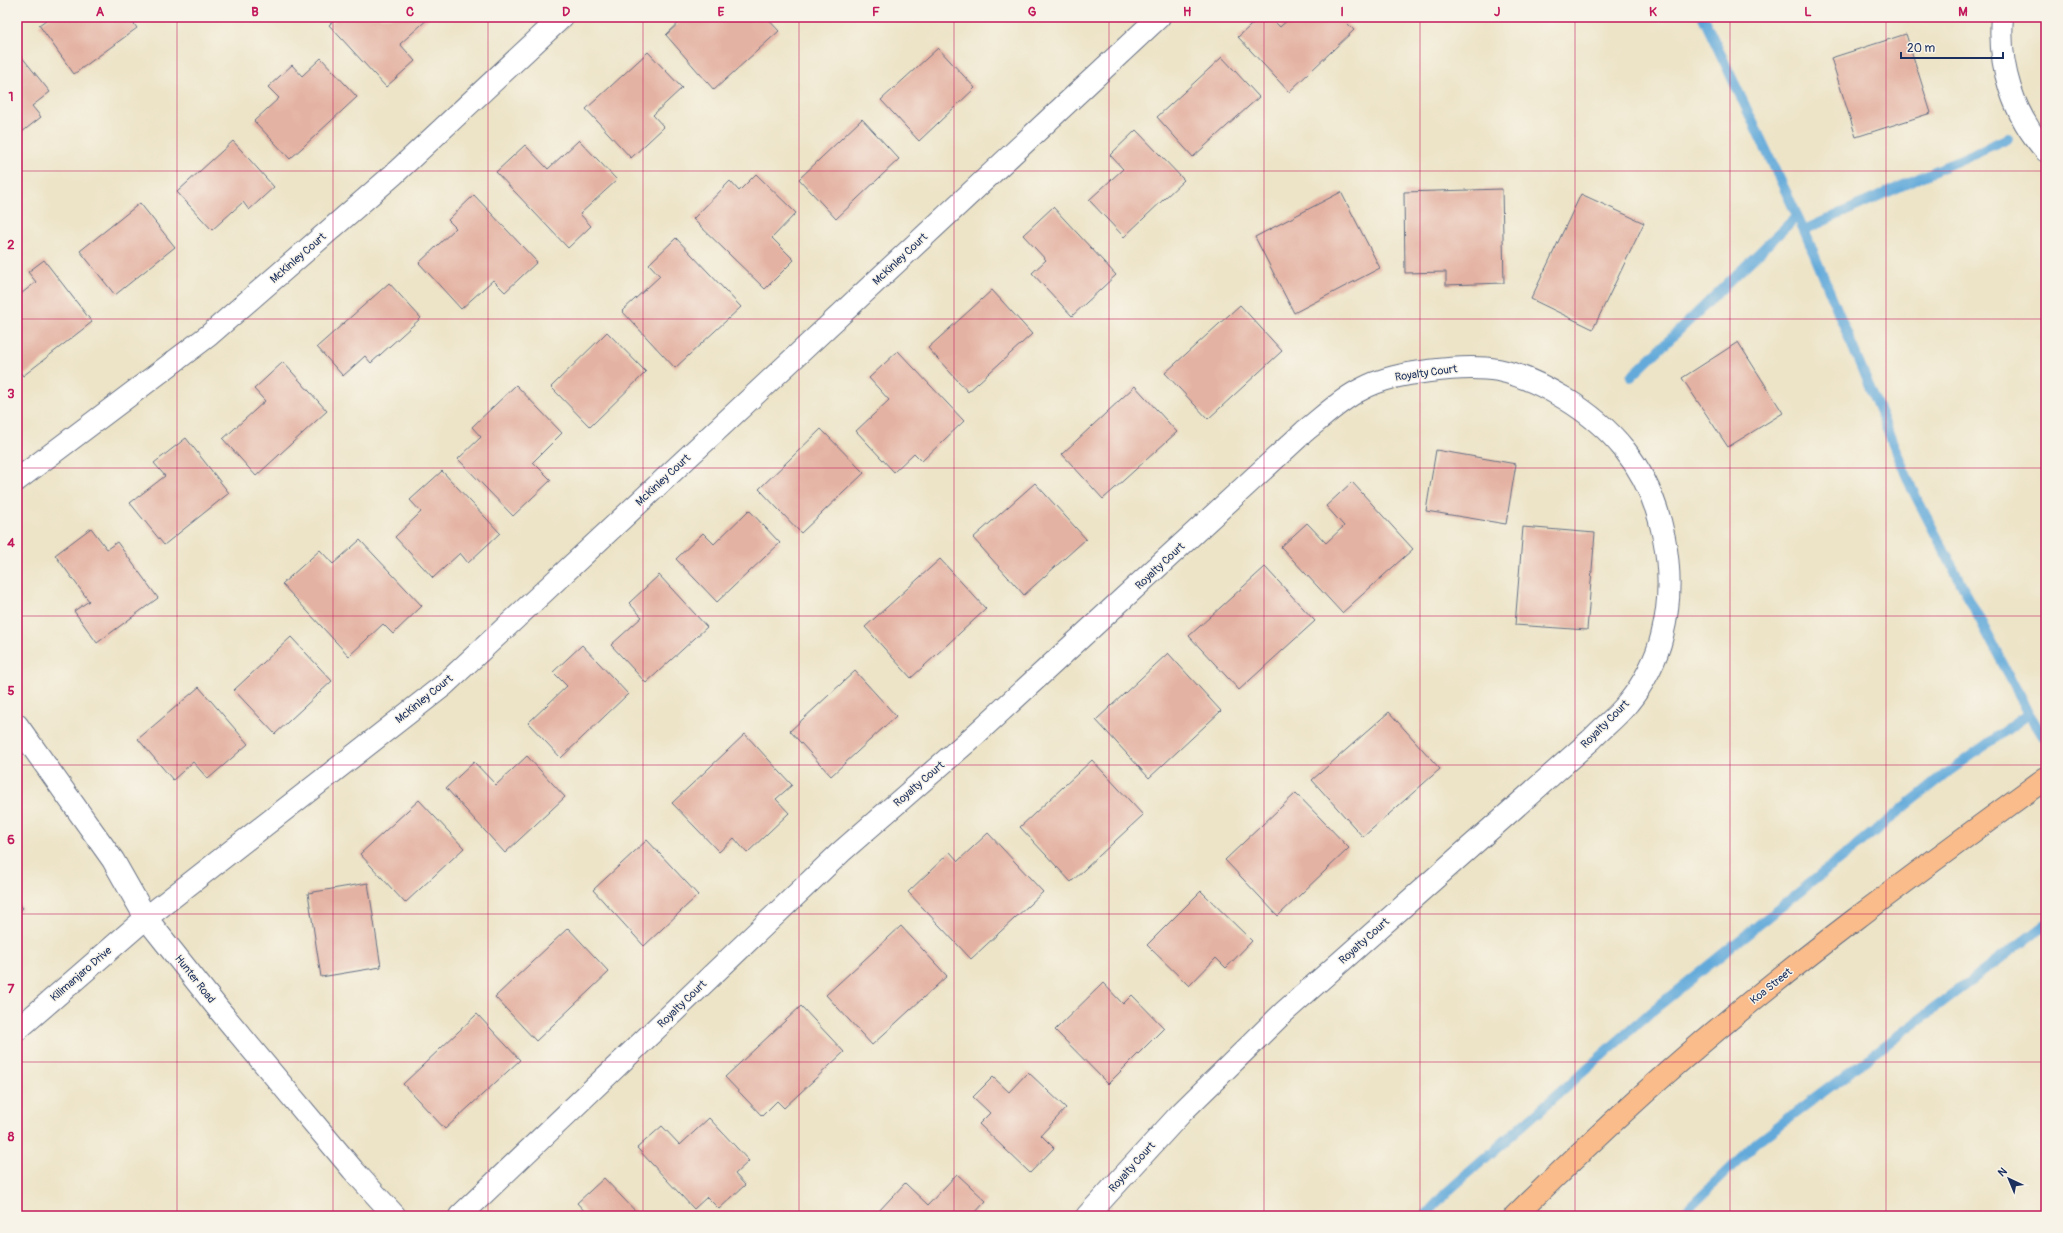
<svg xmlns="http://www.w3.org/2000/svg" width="2063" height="1233" viewBox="0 0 2063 1233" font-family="Pangolin,sans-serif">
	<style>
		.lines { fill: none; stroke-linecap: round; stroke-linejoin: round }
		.stream { stroke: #64aada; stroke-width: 10 }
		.building { fill: #e4b2a3 }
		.minor-casing { stroke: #646e83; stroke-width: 24 }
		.major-casing { stroke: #646e83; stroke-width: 24 }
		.minor { stroke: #fff; stroke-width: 22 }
		.major { stroke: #f9bc8a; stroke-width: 22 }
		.grid { fill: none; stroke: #c2185b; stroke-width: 1; stroke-opacity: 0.55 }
		.labels { text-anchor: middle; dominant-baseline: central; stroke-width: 3; stroke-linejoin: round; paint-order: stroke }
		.street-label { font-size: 11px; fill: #1b2f5e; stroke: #f7f3e8 }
		.neatline { fill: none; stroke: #c2185b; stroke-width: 1.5 }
		.grid-label { font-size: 13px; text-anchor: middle; font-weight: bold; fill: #c2185b }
	</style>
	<rect width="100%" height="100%" fill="#f7f3e8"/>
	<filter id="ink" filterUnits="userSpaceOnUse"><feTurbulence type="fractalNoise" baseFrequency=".025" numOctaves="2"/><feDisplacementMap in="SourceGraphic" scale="8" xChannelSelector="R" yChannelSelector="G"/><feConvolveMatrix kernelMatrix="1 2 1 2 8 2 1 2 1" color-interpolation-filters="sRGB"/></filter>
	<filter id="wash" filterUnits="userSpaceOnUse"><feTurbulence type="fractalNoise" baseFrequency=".012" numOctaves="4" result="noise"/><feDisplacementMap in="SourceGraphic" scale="16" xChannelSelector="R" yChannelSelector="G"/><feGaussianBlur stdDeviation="0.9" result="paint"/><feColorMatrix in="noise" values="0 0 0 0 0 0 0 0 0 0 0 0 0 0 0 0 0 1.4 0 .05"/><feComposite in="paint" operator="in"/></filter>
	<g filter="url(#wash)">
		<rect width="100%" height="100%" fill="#ede4c8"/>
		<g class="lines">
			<g class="stream">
				<polyline points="1703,17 1804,230 1912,489 2029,714 2043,736"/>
				<polyline points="1804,230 2008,138"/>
				<polyline points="1631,377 1797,216"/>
				<polyline points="1425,1216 1447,1192 1652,1011 1948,772 2029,714"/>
				<polyline points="1680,1216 1757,1142 2046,924"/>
			</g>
		</g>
		<g id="blocks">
			<g class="building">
				<polygon points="50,17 129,17 137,28 74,74 39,25"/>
				<polygon points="338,17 430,17 400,44 415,61 386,87 329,25"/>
				<polygon points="685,17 766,17 779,31 714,90 666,35"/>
				<polygon points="1260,17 1270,17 1280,27 1291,17 1341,17 1354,30 1289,92 1238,37"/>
				<polygon points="1906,34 1931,113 1856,137 1831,58"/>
				<polygon points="938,48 975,88 919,141 881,100"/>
				<polygon points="17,51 50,92 32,106 41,117 17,136"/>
				<polygon points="648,52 682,88 653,115 664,127 631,158 586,109"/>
				<polygon points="1222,57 1259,97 1193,157 1157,117"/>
				<polygon points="321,58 357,97 290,159 254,121 279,98 268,87 292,65 302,76"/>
				<polygon points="862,119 899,159 836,219 799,179"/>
				<polygon points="1136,130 1184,180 1124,237 1089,200 1123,169 1110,155"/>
				<polygon points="579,140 617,180 580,214 591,226 568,248 496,172 525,145 548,169"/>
				<polygon points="233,141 274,187 249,210 243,202 212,230 177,192"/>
				<polygon points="756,174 796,213 772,238 794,260 765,289 693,219 730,181 739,191"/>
				<polygon points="1502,189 1504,283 1446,285 1446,272 1405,273 1404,192"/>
				<polygon points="1341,192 1380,268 1294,313 1255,237"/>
				<polygon points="1581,194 1644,223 1593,329 1531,299"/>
				<polygon points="474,195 537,262 505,292 493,280 461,309 419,263 456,228 448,220"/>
				<polygon points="140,203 175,247 115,295 80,251"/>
				<polygon points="1053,207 1116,275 1072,316 1032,273 1046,260 1023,235"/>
				<polygon points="676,238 741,307 675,368 622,311 660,276 649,264"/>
				<polygon points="44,260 92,322 23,376 17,368 17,320 20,318 17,314 17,297 36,282 28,272"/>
				<polygon points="389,283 421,318 371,363 365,356 343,376 317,347"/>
				<polygon points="992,290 1032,334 968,392 928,348"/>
				<polygon points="1240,305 1282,351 1208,419 1165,373"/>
				<polygon points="607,332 646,372 590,427 551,387"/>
				<polygon points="1738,342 1783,413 1728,447 1682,378"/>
				<polygon points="898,351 964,421 922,461 914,453 894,472 856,431 889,400 869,378"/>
				<polygon points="283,362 327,411 256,476 223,439 265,401 254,389"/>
				<polygon points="516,385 562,433 533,462 551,480 513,516 458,459 481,437 472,427"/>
				<polygon points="1135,386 1177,432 1103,499 1062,454"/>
				<polygon points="821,429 864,473 801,533 759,489"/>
				<polygon points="186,438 229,493 164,545 130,503 165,476 154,463"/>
				<polygon points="1436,450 1516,464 1506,524 1426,511"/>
				<polygon points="442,471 500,533 468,563 460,553 433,578 395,537 421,512 410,500"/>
				<polygon points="1352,482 1413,549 1342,613 1281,547 1307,523 1326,543 1344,526 1326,506"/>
				<polygon points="1035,483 1086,539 1024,595 973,538"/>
				<polygon points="749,510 780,543 717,602 676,559 703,533 714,544"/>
				<polygon points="1523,527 1595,533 1587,630 1515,625"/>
				<polygon points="91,528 107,549 117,542 158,598 97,643 74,611 89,601 55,555"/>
				<polygon points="360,540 422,606 393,634 383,624 349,656 282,584 320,550 333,564"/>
				<polygon points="940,559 986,609 911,678 865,627"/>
				<polygon points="1265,567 1315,621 1239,690 1189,636"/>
				<polygon points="659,575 707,627 646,683 611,645 642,617 629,603"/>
				<polygon points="291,637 332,681 275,734 234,690"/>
				<polygon points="582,645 628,694 561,758 528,723 567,686 553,672"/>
				<polygon points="1168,653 1221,711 1149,778 1096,720"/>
				<polygon points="855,671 896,716 831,776 790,731"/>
				<polygon points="199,687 248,744 208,779 193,762 173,780 138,739"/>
				<polygon points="1389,712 1440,769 1363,837 1312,780"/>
				<polygon points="745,734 792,785 776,799 789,813 747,853 734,838 719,852 672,803"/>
				<polygon points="527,756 565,797 505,853 446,788 474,762 496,785"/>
				<polygon points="1092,760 1143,815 1071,882 1020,827"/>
				<polygon points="1296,793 1349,848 1278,916 1225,860"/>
				<polygon points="419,800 464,848 405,903 360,854"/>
				<polygon points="988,833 1043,892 971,959 908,892 950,852 958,861"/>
				<polygon points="647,840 698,895 644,946 593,890"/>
				<polygon points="368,883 381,967 321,977 308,893"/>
				<polygon points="1201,891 1252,941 1226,968 1216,958 1189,986 1147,945"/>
				<polygon points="17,901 23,908 17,914"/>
				<polygon points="901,926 947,976 872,1045 826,995"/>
				<polygon points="568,928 609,972 536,1041 495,997"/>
				<polygon points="1103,983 1123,1004 1132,995 1164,1028 1108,1084 1055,1030"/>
				<polygon points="801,1006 844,1052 784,1108 777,1101 762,1116 725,1077"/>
				<polygon points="477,1014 520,1060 445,1129 403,1084"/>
				<polygon points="1028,1072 1066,1108 1041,1135 1054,1148 1030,1173 979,1124 990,1113 973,1097 993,1077 1009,1092"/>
				<polygon points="709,1118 749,1161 735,1174 745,1185 719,1209 707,1197 694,1209 637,1148 662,1126 680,1145"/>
				<polygon points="957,1174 986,1201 972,1216 882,1216 878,1212 905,1183 928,1205"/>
				<polygon points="604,1178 640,1216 589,1216 577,1203"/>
			</g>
		</g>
	</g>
	<g filter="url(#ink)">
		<use href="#blocks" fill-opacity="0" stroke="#646e83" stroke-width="1"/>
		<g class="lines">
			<g class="minor-casing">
				<g id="minor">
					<path d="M2002 17C1998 65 2013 115 2046 151"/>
					<polyline points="17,480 208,336 393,175 562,17"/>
					<polyline points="17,725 113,860 146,918 220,1011 353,1170 395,1216"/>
					<polyline points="17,1030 146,918 444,685 1159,17"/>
					<path d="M460 1216 841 852 975 735 1305 431C1323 417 1340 400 1360 390 1381 378 1406 374 1429 371 1452 368 1476 366 1498 370 1522 375 1544 386 1564 398 1587 412 1608 429 1624 449 1664 499 1678 574 1662 636 1657 658 1643 685 1628 703 1618 716 1603 727 1592 739L1283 1013 1182 1112 1087 1216"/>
				</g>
			</g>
			<g class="major-casing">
				<path id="major" d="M1515 1216C1570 1162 1626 1108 1684 1058 1799 958 1923 868 2046 778"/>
			</g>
			<use href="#minor" class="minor"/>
			<use href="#major" class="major"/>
		</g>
	</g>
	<path class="grid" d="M177 17V1216M333 17V1216M488 17V1216M643 17V1216M799 17V1216M954 17V1216M1109 17V1216M1264 17V1216M1420 17V1216M1575 17V1216M1730 17V1216M1886 17V1216M17 171H2046M17 319H2046M17 468H2046M17 616H2046M17 765H2046M17 914H2046M17 1062H2046"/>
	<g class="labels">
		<g class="street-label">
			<text transform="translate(298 258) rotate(-41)">McKinley Court</text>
			<text transform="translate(900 259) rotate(-43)">McKinley Court</text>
			<text transform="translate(1426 373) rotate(-8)">Royalty Court</text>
			<text transform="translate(663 480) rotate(-43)">McKinley Court</text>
			<text transform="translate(1160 566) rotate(-43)">Royalty Court</text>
			<text transform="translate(424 699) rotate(-39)">McKinley Court</text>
			<text transform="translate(1605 724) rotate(-45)">Royalty Court</text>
			<text transform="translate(919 784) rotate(-41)">Royalty Court</text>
			<text transform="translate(1364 941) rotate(-42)">Royalty Court</text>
			<text transform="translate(81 974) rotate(-41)">Kilimanjaro Drive</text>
			<text transform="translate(195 979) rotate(52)">Hunter Road</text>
			<text transform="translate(1771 986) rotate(-39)">Koa Street</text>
			<text transform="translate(682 1004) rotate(-44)">Royalty Court</text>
			<text transform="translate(1132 1167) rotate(-48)">Royalty Court</text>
		</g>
	</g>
	<rect width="2063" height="1233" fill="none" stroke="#f7f3e8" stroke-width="44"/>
	<g transform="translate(2009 1179) rotate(316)" stroke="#f7f3e8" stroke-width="3" paint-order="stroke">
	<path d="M0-3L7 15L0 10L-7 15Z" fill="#1b2f5e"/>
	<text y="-6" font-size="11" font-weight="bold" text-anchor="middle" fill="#1b2f5e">N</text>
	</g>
	<path d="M1901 52v6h102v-6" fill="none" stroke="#1b2f5e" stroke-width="2"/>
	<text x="1907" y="52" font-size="12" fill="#1b2f5e" stroke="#f7f3e8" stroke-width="3" paint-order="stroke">20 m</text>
	<rect x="22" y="22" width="2019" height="1189" class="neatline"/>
	<g class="grid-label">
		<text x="100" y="16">A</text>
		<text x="255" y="16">B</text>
		<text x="410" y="16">C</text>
		<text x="566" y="16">D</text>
		<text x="721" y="16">E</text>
		<text x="876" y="16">F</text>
		<text x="1032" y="16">G</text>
		<text x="1187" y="16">H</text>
		<text x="1342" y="16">I</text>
		<text x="1497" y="16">J</text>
		<text x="1653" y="16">K</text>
		<text x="1808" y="16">L</text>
		<text x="1963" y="16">M</text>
		<text x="11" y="101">1</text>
		<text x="11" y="249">2</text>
		<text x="11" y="398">3</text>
		<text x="11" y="547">4</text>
		<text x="11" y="695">5</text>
		<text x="11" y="844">6</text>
		<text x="11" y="993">7</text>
		<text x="11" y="1141">8</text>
	</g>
</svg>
